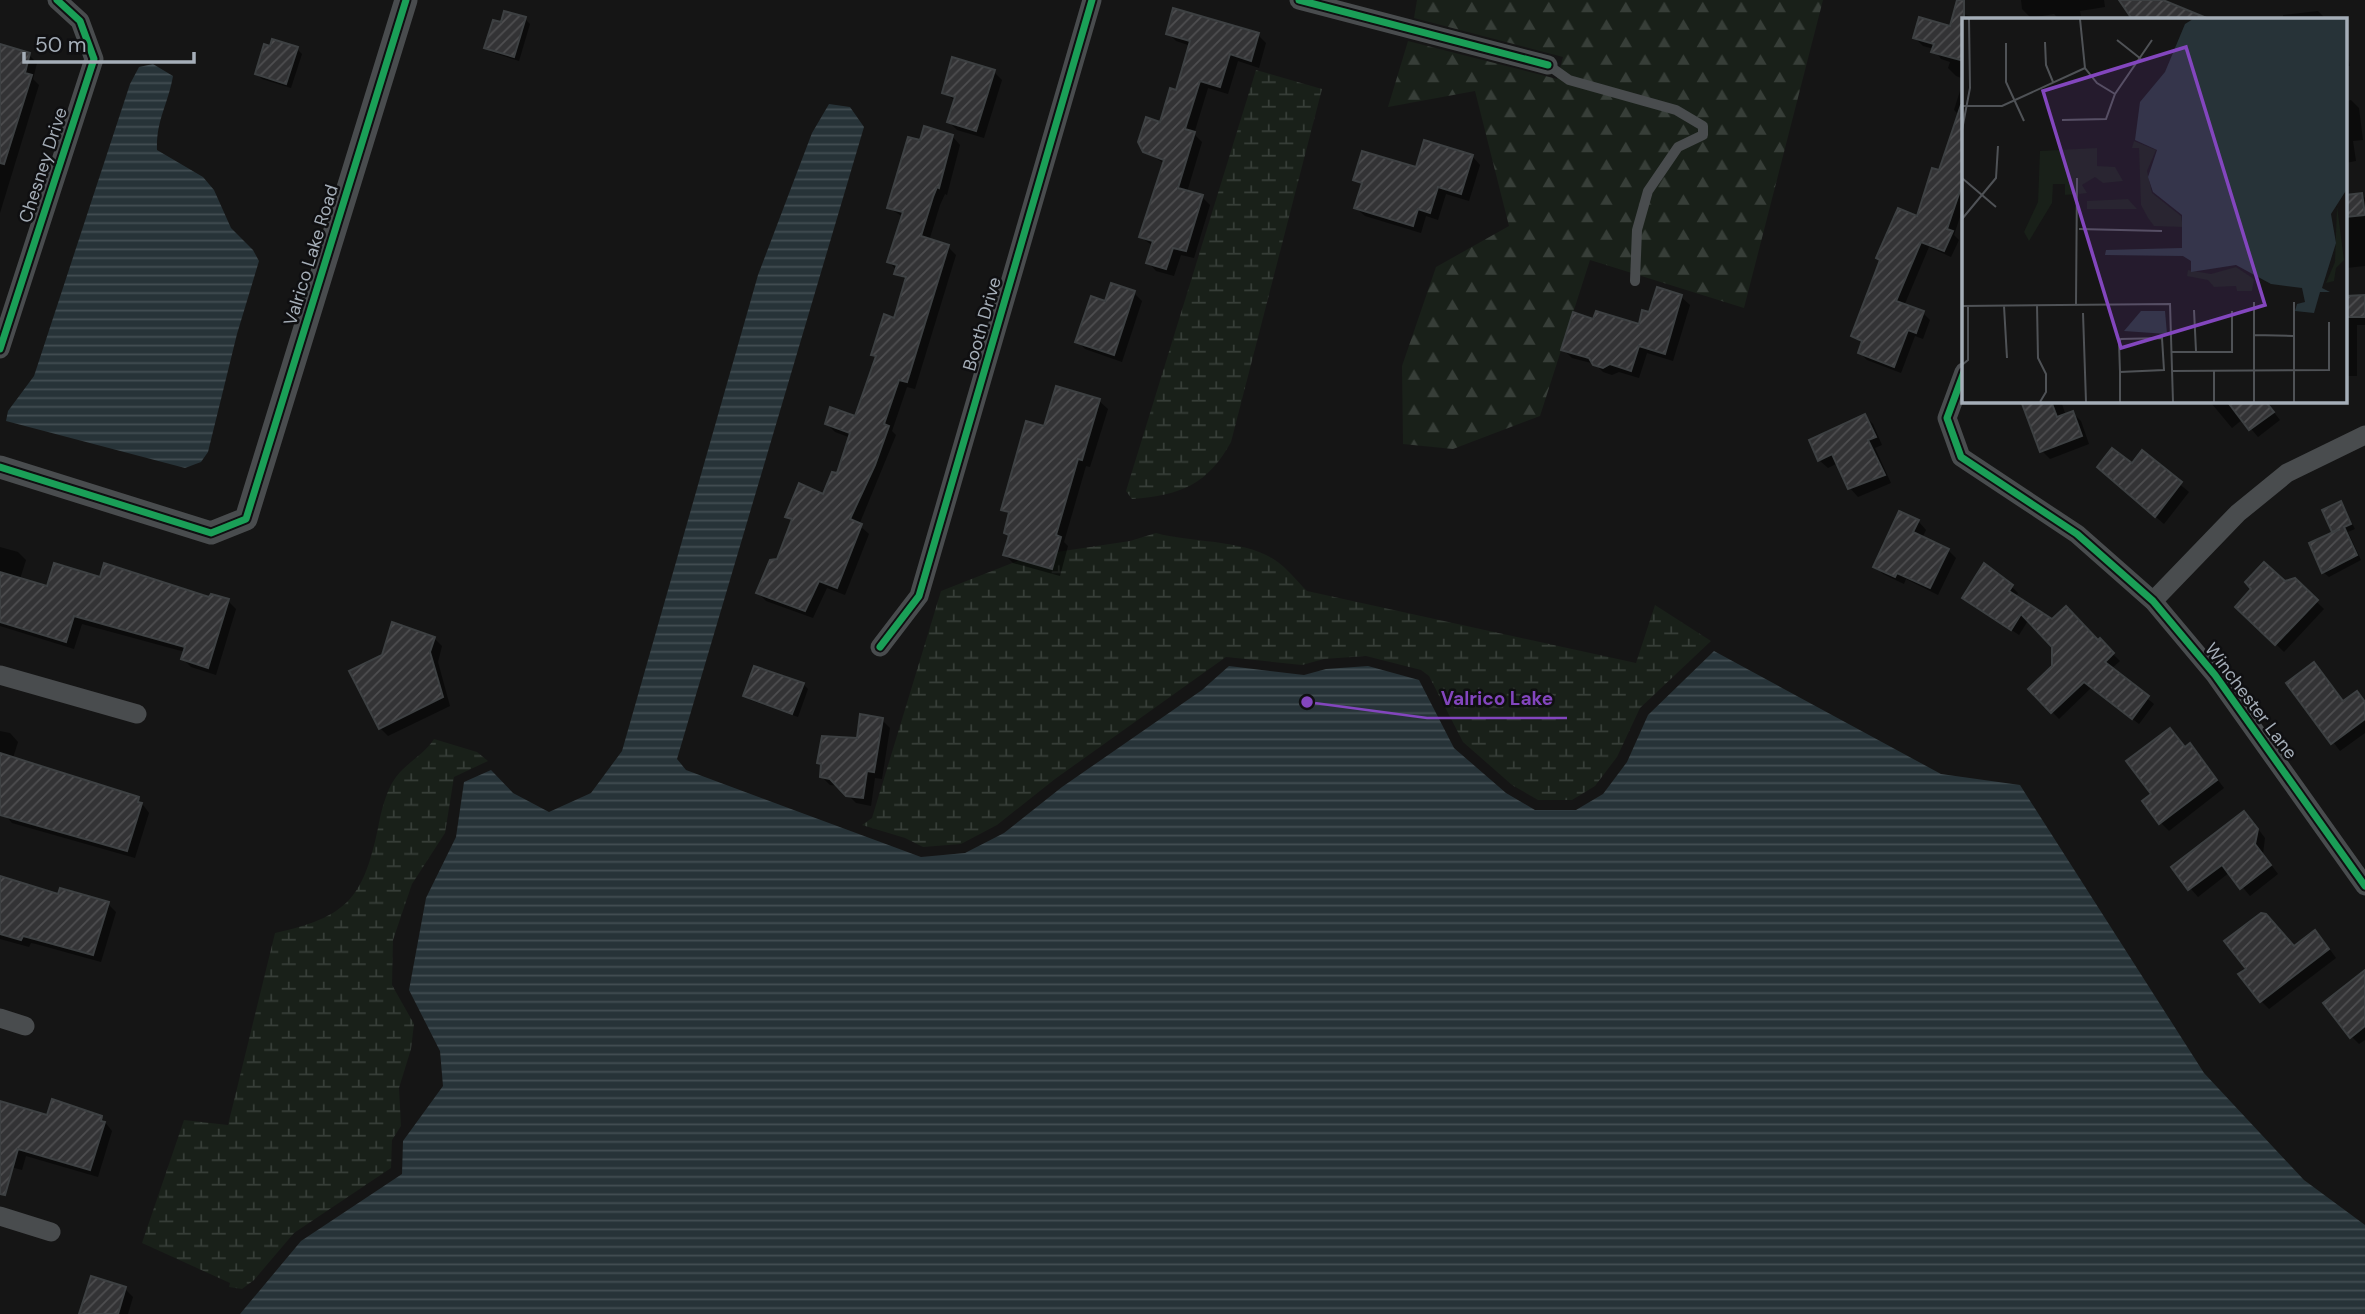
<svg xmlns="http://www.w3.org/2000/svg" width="2365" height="1314" viewBox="0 0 2365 1314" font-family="'DM Sans',sans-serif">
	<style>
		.forest { fill: url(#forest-firs) }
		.wetland { fill: url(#wetland-marsh) }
		.water { fill: url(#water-rules) }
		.shadow { fill: #0007 }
		.building { fill: url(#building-hatch); stroke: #3d4042; stroke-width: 2 }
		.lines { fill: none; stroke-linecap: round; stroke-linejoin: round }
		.service { stroke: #494c4e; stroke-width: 10 }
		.minor { stroke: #494c4e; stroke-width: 19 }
		.tertiary { stroke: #494c4e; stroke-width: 23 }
		.cycleway-casing { stroke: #0f0f11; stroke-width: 11 }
		.cycleway { stroke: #1a9f57; stroke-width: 7 }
		.labels { text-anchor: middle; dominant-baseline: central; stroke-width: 5; stroke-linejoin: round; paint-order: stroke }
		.street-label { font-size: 18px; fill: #a5aeb8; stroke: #0f0f11 }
		.inset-road { fill: none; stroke: #4f5256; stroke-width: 2 }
		.view { fill: #8346be; fill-opacity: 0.15; stroke: #8346be; stroke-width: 3.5 }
		.inset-edge { fill: none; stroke: #a5aeb8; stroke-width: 3.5 }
		.leader { fill: none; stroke: #8346be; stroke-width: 2.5 }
		.callout-dot { fill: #8346be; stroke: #0f0f11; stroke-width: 2.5 }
		.callout-label { font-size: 19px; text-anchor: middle; font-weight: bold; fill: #8346be; stroke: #0f0f11; stroke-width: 5; stroke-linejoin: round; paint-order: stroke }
	</style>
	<defs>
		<pattern id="forest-firs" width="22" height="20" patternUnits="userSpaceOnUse" patternTransform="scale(1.75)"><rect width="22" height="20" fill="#192019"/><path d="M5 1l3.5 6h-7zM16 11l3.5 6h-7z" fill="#373e38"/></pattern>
		<pattern id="wetland-marsh" width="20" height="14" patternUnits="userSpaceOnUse" patternTransform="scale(1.75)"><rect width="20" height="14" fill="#192019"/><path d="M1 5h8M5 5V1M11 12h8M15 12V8" fill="none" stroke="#373e38"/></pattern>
		<pattern id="water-rules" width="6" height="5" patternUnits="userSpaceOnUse" patternTransform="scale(1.75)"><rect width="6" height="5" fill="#273338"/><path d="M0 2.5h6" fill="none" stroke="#434e53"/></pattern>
		<pattern id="building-hatch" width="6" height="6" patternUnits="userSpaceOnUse" patternTransform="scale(1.75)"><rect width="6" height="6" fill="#333335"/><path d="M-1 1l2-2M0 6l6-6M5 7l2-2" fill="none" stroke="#4e4e50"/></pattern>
	</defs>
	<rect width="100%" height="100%" fill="#151515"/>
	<polygon class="forest" points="1417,0 1823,0 1744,308 1590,260 1540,416 1453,449 1403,444 1402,366 1436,267 1509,226 1475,91 1388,107 1408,41 1557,79 1563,57 1414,18"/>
	<g class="wetland">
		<path d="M1256 70 1322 89 1231 442C1207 485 1181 495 1132 499L1126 491Z"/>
		<path d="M1156 533C1192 543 1243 539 1275 560 1287 568 1297 581 1307 591L1636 663 1655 605 1711 641 1640 708 1617 757 1595 786 1572 800H1538L1512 785 1463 742 1429 676 1421 670 1366 656 1324 659 1302 665 1226 657 1055 779 997 825 961 844 923 847 905 838 862 825 872 818 941 591 1030 556 1130 541Z"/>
		<path d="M434 739 477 752 488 761 454 777 445 833 412 884 393 940 392 985 414 1024 411 1049 399 1088 401 1126 392 1140 391 1168 294 1233 254 1280 242 1289 229 1287 230 1283 142 1243 184 1120 228 1125 275 933C347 917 363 899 378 828 381 812 386 790 396 777 407 762 424 755 434 739Z"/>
	</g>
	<g class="water">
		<path d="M153 64 173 76C168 105 156 120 157 150L203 177 214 190 231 228 253 250 259 261 237 334 208 452 201 462 185 468 6 421 8 411 34 376 130 84 139 67Z"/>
		<polygon points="829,104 850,107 864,127 677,759 686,770 921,857 965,853 1004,833 1062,787 1202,690 1229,666 1304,675 1326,669 1368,666 1419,680 1454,748 1506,793 1535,810 1576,810 1603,794 1627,762 1648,715 1714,651 1941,774 2020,785 2204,1073 2304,1180 2365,1225 2365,1314 240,1314 301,1241 402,1174 403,1141 443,1086 440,1051 409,990 426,898 456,837 464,782 491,770 513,793 549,812 591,793 622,751 758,275 812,133"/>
	</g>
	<g class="shadow">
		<polygon points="2021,0 2104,0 2105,7 2080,11 2081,16 2059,19 2054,14 2031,18 2022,9"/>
		<polygon points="2318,11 2326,19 2283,19 2283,15"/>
		<polygon points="1959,13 1981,19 1964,19 1964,79 1956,76 1948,68 1950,62 1941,59 1934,49 1923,46 1915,38 1950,28"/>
		<polygon points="525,19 530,24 519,61 491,52 486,47 502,25"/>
		<polygon points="1168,33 1258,35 1266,43 1259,68 1238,61 1228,94 1208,88 1194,134 1202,142 1187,192 1202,197 1210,205 1194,258 1181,255 1174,276 1156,271 1148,262 1153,246 1141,237 1165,164 1145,151 1177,92 1191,46 1176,41"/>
		<polygon points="0,46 29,55 37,63 33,79 39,85 0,213"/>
		<polygon points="2346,46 2350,66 2346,66"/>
		<polygon points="297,49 302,54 291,88 262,79 257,74"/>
		<polygon points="994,72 1002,80 984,138 957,130 949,122 955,101 944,92"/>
		<polygon points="1960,91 1964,92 1964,205 1954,235 1959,240 1951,257 1929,247 1904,306 1923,313 1930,320 1923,339 1915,336 1901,373 1867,360 1860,353 1863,344 1853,336 1940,173 1959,115 1954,110"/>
		<polygon points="2351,100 2359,108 2363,140 2353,141 2356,161 2346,163 2346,101"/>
		<polygon points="952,136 960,145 947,195 945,194 940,205 929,241 948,247 956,255 915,389 907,387 892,431 896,435 859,525 869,534 845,595 827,588 813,618 766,601 758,593 779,561 793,522 787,516 824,496 838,476 851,438 835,432 827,424 856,418 877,358 873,354 895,320 907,282 889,262 903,217 888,207 921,142"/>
		<polygon points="1472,156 1480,165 1469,201 1446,194 1438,220 1426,216 1421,233 1365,216 1356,208 1363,187 1355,179"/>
		<polygon points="2362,195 2365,198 2365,266 2346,268 2346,197"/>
		<polygon points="1134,293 1142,301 1122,362 1085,349 1077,341"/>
		<polygon points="1681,297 1690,305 1673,361 1647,353 1639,378 1619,372 1612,375 1603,372 1595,364 1572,358 1563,349 1594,321 1640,326 1651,314"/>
		<polygon points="2346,297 2365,297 2365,325 2357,325 2357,376 2346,376"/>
		<polygon points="1099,401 1108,409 1090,467 1086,466 1064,542 1068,546 1060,576 1013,563 1005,555 1010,537 1005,532 1010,516 1003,509 1045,428"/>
		<polygon points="2023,401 2061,401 2066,416 2073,413 2081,421 2089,444 2050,459 2042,451"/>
		<polygon points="2216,401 2265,401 2280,420 2258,437 2243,419 2232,428 2212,404"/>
		<polygon points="1865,416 1873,424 1882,445 1875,448 1891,483 1858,497 1850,488 1838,463 1828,468 1819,460"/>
		<polygon points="2142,453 2189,492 2164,524 2107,475 2132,466"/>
		<polygon points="2341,503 2355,529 2348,532 2361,560 2329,577 2323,572"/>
		<polygon points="1918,521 1926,530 1922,538 1948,550 1956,558 1938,595 1906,579 1904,584 1883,574 1875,566"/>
		<polygon points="0,547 18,552 26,560 20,579 49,588 101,579 228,601 236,609 216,675 191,667 183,659 185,652 82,624 74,649 0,626"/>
		<polygon points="2294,580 2324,609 2284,652 2237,606 2254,589"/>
		<polygon points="2012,587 2018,593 2016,598 2052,621 2066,608 2120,661 2111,669 2154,704 2139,724 2092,687 2059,719 2030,689 2053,667 2054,646 2029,619 2019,635 1964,598"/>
		<polygon points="434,638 442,646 438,662 450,706 388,736 380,728"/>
		<polygon points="2314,664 2344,702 2357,693 2365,701 2365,733 2340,751 2288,683"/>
		<polygon points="803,684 808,689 798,717 750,700 745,695"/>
		<polygon points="882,720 890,728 882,779 875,778 871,806 856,803 839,786 830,785 821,776 823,766 819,763 858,740"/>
		<polygon points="0,731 10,733 18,742 13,758 138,798 149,813 135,858 12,823 0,809"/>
		<polygon points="2186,748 2198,754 2224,788 2169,831 2161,823 2153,794"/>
		<polygon points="2252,821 2265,838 2263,854 2278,874 2250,896 2230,872 2198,897 2173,868"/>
		<polygon points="0,878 59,896 108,904 116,912 101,962 36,944 31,943 29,947 0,939"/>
		<polygon points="2323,940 2336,958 2269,1009 2261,1001 2294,948"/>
		<polygon points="2365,976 2365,1040 2359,1044 2351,1036"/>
		<polygon points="0,1102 48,1118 101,1117 112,1131 98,1177 26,1156 22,1170 0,1164"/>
		<polygon points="125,1289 133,1297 128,1314 81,1314"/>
	</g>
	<g class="building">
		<polygon points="1957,0 1964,0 1964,61 1931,52 1934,44 1913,38 1919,17 1950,26"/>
		<polygon points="2119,0 2163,0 2209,19 2132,19"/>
		<polygon points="1173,8 1259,33 1251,61 1230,54 1220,87 1200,81 1185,129 1195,132 1178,188 1203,195 1186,251 1173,248 1166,269 1146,263 1153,241 1139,237 1164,160 1143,152 1138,142 1146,117 1160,122 1170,88 1176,90 1190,41 1166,34"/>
		<polygon points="504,11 526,17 514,57 484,48 493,20 501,22"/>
		<polygon points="272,39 298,47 286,84 255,74 264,44 270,46"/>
		<polygon points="0,44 30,53 25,73 32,75 4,164 0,163"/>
		<polygon points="952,57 995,70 976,131 947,122 955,97 942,93"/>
		<polygon points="1961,105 1964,105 1964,179 1947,229 1953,231 1944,251 1921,242 1896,301 1924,311 1916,333 1908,330 1894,367 1858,353 1862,341 1851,336 1880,260 1876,258 1898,208 1917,216 1932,168 1939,170"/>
		<polygon points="924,126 953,135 939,188 937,187 933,197 921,236 949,245 907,382 899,380 884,424 889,426 875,465 850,519 862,524 837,588 819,581 805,611 756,593 770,560 777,559 792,519 785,517 799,483 823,494 832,472 837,473 850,433 825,424 830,407 855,416 876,356 871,355 884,314 894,318 906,277 894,274 897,265 887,262 903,212 887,208 908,137 920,140"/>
		<polygon points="1424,140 1473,155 1461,194 1438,187 1430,213 1418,209 1413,226 1354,208 1362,183 1353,180 1362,151 1416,167"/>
		<polygon points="2362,193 2365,215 2346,217 2346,195"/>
		<polygon points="1111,283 1135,291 1114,355 1075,342 1091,296 1105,301"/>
		<polygon points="1657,287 1682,295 1665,354 1639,346 1631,371 1610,364 1603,368 1593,365 1589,358 1561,350 1573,312 1593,319 1596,311 1639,324 1642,310 1649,312"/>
		<polygon points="2365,295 2365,317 2346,317 2346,296"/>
		<polygon points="1056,386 1100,399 1082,460 1078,459 1056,535 1061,537 1052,569 1003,555 1009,535 1004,533 1009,512 1001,510 1026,421 1044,426"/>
		<polygon points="2021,401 2051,401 2057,417 2073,411 2082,436 2040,452"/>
		<polygon points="2227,401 2265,401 2274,412 2249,430"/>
		<polygon points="1865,414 1876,437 1868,440 1885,475 1848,489 1832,454 1818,461 1809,440"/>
		<polygon points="2112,448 2132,463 2142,450 2182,482 2155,517 2097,467"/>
		<polygon points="2341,501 2351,524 2344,527 2357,555 2322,573 2309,543 2340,529 2332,532 2322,510"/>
		<polygon points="1899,511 1919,520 1913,532 1949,549 1930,588 1897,573 1895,577 1873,567"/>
		<polygon points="2264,562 2285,581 2295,578 2318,600 2275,645 2235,607 2251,589 2245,582"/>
		<polygon points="54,563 100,577 104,563 209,597 211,594 229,599 208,668 181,659 185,647 74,616 66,642 0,622 0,572 47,586"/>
		<polygon points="1984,563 2013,585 2009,591 2052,619 2066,606 2098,640 2100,638 2114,653 2105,662 2149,696 2132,719 2084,682 2051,713 2028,689 2052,666 2052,647 2021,614 2011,630 1962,598"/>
		<polygon points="392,622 435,637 430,652 443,697 379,729 349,671 382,655"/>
		<polygon points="2314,662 2343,701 2357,691 2365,702 2365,719 2331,744 2286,683"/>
		<polygon points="754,666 804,683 792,714 743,696"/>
		<polygon points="860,714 883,718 874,772 867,771 863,798 846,796 830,779 820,777 821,764 817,763 822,736 857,738"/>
		<polygon points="2170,728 2185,747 2190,743 2217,780 2159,824 2142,801 2151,794 2126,761"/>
		<polygon points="0,753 139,797 138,802 142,803 127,851 0,815"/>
		<polygon points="2244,811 2258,829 2255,844 2271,865 2240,889 2222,865 2188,890 2171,867"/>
		<polygon points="0,876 58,894 60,888 109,902 93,955 27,937 23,936 21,940 0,934"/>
		<polygon points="2261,913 2266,914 2294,946 2315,930 2329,949 2260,1002 2238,974 2246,969 2224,941"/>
		<polygon points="2365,970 2365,1026 2350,1038 2323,1003"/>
		<polygon points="52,1099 102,1116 101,1121 105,1122 90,1170 18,1149 5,1195 0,1194 0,1101 47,1115"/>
		<polygon points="91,1276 126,1287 118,1314 79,1314"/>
	</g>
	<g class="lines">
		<polyline class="service" points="1548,65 1569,80 1676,110 1703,126 1703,135 1678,147 1648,191 1637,230 1635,281"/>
		<g class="minor">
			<polyline points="1299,0 1548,65"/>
			<polyline points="0,349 94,59 80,21 57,0"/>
			<polyline points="1964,372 1947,418 1961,457 2077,534 2153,601 2215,675 2365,886"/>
			<polyline points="2153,601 2238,513 2287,473 2365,435"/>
			<polyline points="880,647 919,596 1092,0"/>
			<polyline points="0,675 137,714"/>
			<polyline points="0,1018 25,1026"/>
			<polyline points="0,1216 51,1232"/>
		</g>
		<polyline class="tertiary" points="0,467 211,533 246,519 406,0"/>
		<g class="cycleway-casing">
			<g id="cycleway">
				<polyline points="1299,0 1548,65"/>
				<polyline points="0,349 94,59 80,21 57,0"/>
				<polyline points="1964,372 1947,418 1961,457 2077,534 2153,601 2215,675 2365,886"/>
				<polyline points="0,467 211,533 246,519 406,0"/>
				<polyline points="880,647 919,596 1092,0"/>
			</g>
		</g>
		<use href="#cycleway" class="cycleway"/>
	</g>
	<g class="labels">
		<g class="street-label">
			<text transform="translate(43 165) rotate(-72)">Chesney Drive</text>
			<text transform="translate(311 255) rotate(-73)">Valrico Lake Road</text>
			<text transform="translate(982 324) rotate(-74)">Booth Drive</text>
			<text transform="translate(2251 701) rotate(53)">Winchester Lane</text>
		</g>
	</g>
	<g transform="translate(1962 18)">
		<rect width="385" height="385" fill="#151515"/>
		<path d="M135 130V148L153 149 161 163 141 165 133 159 120 167 125 175 117 176 114 158V176L103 177V166H91L90 185 67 223 62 214 76 184 78 133Z" fill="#192019"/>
		<path d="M172 123 194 132 185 153 190 175 219 198 221 209 192 208 186 200 179 187 177 130H170ZM166 181 175 191H125V183ZM375 188 382 242 374 250 372 263 364 265 373 244ZM274 249 292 261 290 273H275L274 268 252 269 246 262 225 258 226 252 249 256Z" fill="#192019"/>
		<path d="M231 1H385V171L369 196 374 225 360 270 368 274H358L352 295 333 293 335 286 343 284 340 270 309 266 274 247 229 254V243L221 238 143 237 144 232 220 230V197L191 174 186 159 195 132 173 122 178 84 203 54 223 6ZM179 293H203L205 316 162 313Z" fill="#273338"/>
		<path class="inset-road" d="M118 1 123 50 135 65 153 76M155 22 179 41M83 24 84 47 91 64M44 25V64L62 103M0 88H40L123 50M100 102 144 101 153 76 190 22M0 112 8 70 7 1M0 160 34 189M0 201 34 160 36 128M117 211 200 213M292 284V384M332 284V384M114 286 115 160M75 287 76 340 84 356V374L78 384M0 288 208 286 211 384M42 288 45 340M232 292 234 333M121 295 124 384M292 317 331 318M210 334H270V293M0 347 6 342V288M211 353 367 352V304M158 354 202 352 200 320 159 321 157 324 158 354V384M252 384V353"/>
		<path class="view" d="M224 29 303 287 159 330 81 73Z"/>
		<rect width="385" height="385" class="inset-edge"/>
	</g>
	<path class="leader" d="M1307 702L1427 718H1567"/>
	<circle class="callout-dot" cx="1307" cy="702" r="7"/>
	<g class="callout-label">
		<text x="1497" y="705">Valrico Lake</text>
	</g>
	<path d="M24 52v10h170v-10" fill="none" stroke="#a5aeb8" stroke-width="3.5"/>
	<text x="35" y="52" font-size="21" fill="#a5aeb8" stroke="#0f0f11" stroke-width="5" paint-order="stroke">50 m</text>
</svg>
